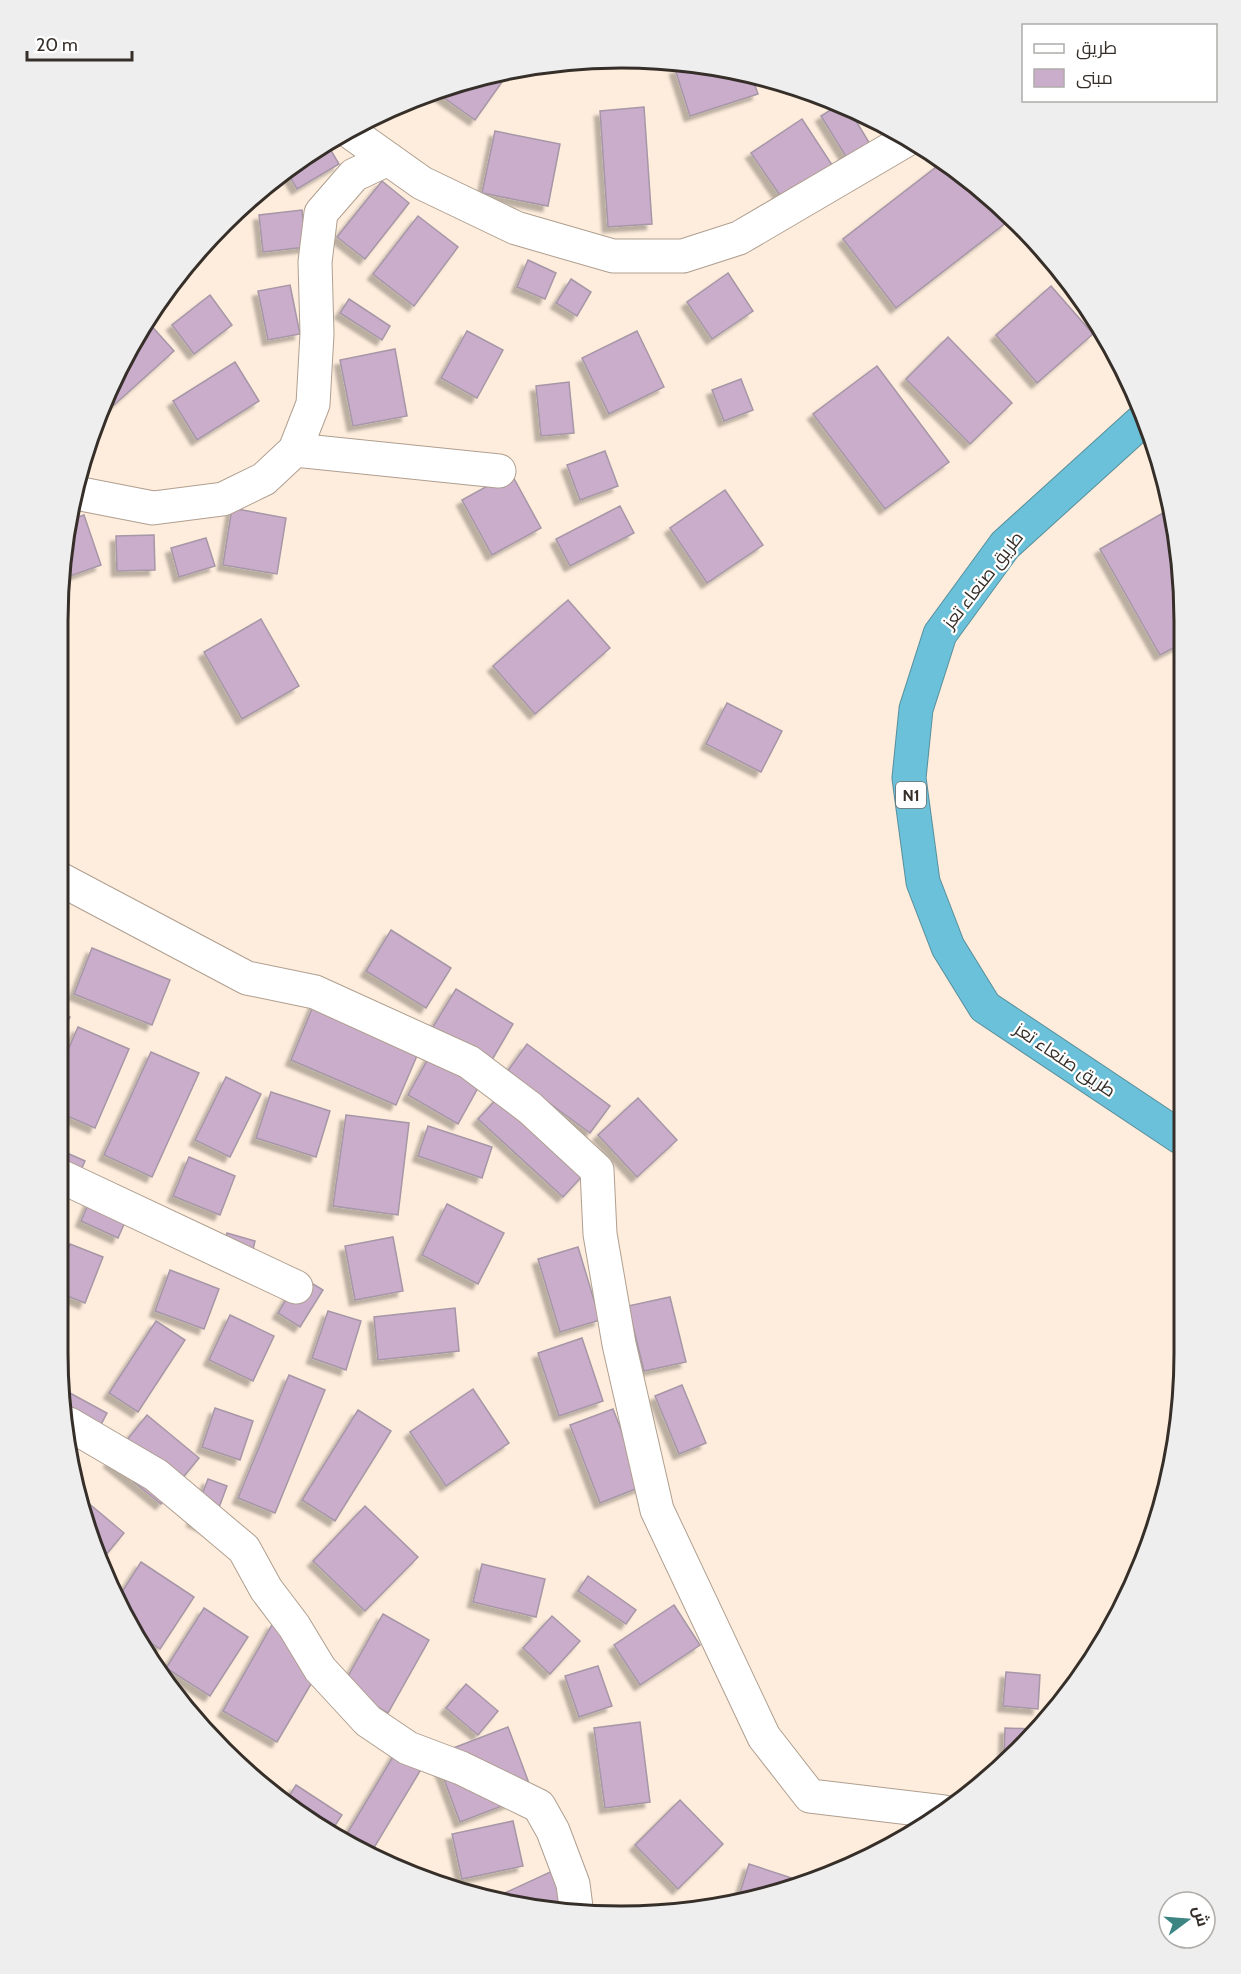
<svg xmlns="http://www.w3.org/2000/svg" width="1241" height="1974" viewBox="0 0 1241 1974" font-family="Cabin,Cairo,sans-serif">
	<style>
		.building { fill: #caaccb; stroke: #a697a7; stroke-width: 1.5; filter: url(#shadow) }
		.lines { fill: none; stroke-linecap: round; stroke-linejoin: round }
		.minor-casing { stroke: #af9f90; stroke-width: 35 }
		.highway-casing { stroke: #588e9b; stroke-width: 35 }
		.minor { stroke: #fff; stroke-width: 33 }
		.highway { stroke: #6ac1d9; stroke-width: 33 }
		.labels { text-anchor: middle; dominant-baseline: central; stroke-width: 4.5; stroke-linejoin: round; paint-order: stroke }
		.shield { fill: #fff; stroke: #726d69; stroke-width: 1.5 }
		.shield-label { font-size: 16px; font-weight: bold; fill: #362f29 }
		.street-label { font-size: 18px; fill: #362f29; stroke: #fff }
		.rim { fill: none; stroke: #362f29; stroke-width: 3 }
	</style>
	<defs>
		<filter id="shadow"><feDropShadow dx="-5.5" dy="5.5" stdDeviation="1.5" flood-color="#0004"/></filter>
	</defs>
	<rect width="100%" height="100%" fill="#feeddc"/>
	<g class="building">
		<polygon points="692,64 751,74 758,94 690,116 675,69"/>
		<polygon points="503,72 507,75 475,120 433,90"/>
		<polygon points="840,104 847,106 876,154 853,168 821,116"/>
		<polygon points="644,107 652,224 608,227 600,111"/>
		<polygon points="802,119 838,174 788,207 751,153"/>
		<polygon points="495,131 560,144 548,206 482,193"/>
		<polygon points="326,142 339,164 297,189 286,170"/>
		<polygon points="944,161 964,174 991,201 1007,222 896,308 843,239"/>
		<polygon points="382,181 409,203 365,259 337,237"/>
		<polygon points="302,210 306,247 263,252 259,215"/>
		<polygon points="418,216 458,247 414,306 373,274"/>
		<polygon points="217,231 220,235 198,251"/>
		<polygon points="528,260 556,273 545,299 517,287"/>
		<polygon points="728,273 753,311 712,339 687,302"/>
		<polygon points="571,279 591,292 577,316 556,303"/>
		<polygon points="290,285 300,334 268,340 258,291"/>
		<polygon points="1051,286 1093,334 1037,383 996,335"/>
		<polygon points="210,295 232,325 194,354 172,325"/>
		<polygon points="349,299 390,326 382,340 340,313"/>
		<polygon points="148,322 174,351 114,405 105,395"/>
		<polygon points="467,331 503,350 477,398 441,378"/>
		<polygon points="637,331 664,387 609,414 582,358"/>
		<polygon points="948,337 1012,403 970,444 906,379"/>
		<polygon points="395,349 407,416 353,426 340,360"/>
		<polygon points="235,362 259,401 197,440 173,401"/>
		<polygon points="877,366 949,462 885,509 813,414"/>
		<polygon points="741,379 753,410 724,421 712,390"/>
		<polygon points="569,382 574,433 541,436 536,386"/>
		<polygon points="605,451 618,486 580,500 567,465"/>
		<polygon points="511,473 541,528 492,555 462,500"/>
		<polygon points="725,490 763,545 707,583 670,528"/>
		<polygon points="620,506 634,533 570,566 556,539"/>
		<polygon points="232,508 286,518 277,574 223,565"/>
		<polygon points="1170,509 1183,583 1183,643 1160,655 1100,549"/>
		<polygon points="84,515 101,565 62,579 62,547 69,520"/>
		<polygon points="154,535 155,570 117,571 116,536"/>
		<polygon points="206,538 215,566 179,577 171,548"/>
		<polygon points="568,600 610,648 535,714 493,666"/>
		<polygon points="261,619 299,686 242,719 204,652"/>
		<polygon points="727,703 782,731 761,772 706,744"/>
		<polygon points="391,930 451,968 426,1008 366,971"/>
		<polygon points="92,948 170,980 152,1025 74,994"/>
		<polygon points="456,989 513,1024 489,1065 431,1030"/>
		<polygon points="316,999 422,1044 396,1105 291,1060"/>
		<polygon points="59,1011 70,1017 59,1038"/>
		<polygon points="78,1027 129,1049 95,1128 58,1112 59,1071"/>
		<polygon points="527,1044 610,1106 590,1133 507,1072"/>
		<polygon points="434,1048 484,1077 458,1124 408,1095"/>
		<polygon points="151,1052 199,1073 152,1177 104,1155"/>
		<polygon points="226,1077 261,1094 230,1157 195,1140"/>
		<polygon points="271,1092 330,1111 316,1157 256,1138"/>
		<polygon points="502,1093 587,1171 563,1197 478,1119"/>
		<polygon points="638,1098 677,1140 637,1177 598,1135"/>
		<polygon points="346,1115 409,1123 398,1215 333,1206"/>
		<polygon points="428,1126 492,1147 482,1178 418,1156"/>
		<polygon points="58,1149 85,1161 58,1223"/>
		<polygon points="189,1157 235,1176 220,1215 173,1196"/>
		<polygon points="98,1181 136,1197 118,1238 81,1221"/>
		<polygon points="447,1204 504,1233 478,1284 422,1255"/>
		<polygon points="227,1233 255,1241 250,1262 221,1254"/>
		<polygon points="393,1237 403,1291 355,1300 345,1246"/>
		<polygon points="70,1244 103,1257 85,1303 57,1292 57,1277"/>
		<polygon points="578,1247 600,1320 560,1332 538,1259"/>
		<polygon points="170,1270 219,1289 204,1329 155,1311"/>
		<polygon points="300,1276 323,1290 300,1327 278,1313"/>
		<polygon points="670,1297 686,1362 644,1371 628,1306"/>
		<polygon points="455,1308 459,1351 378,1360 374,1317"/>
		<polygon points="328,1311 361,1321 346,1370 312,1358"/>
		<polygon points="230,1315 274,1336 253,1381 209,1360"/>
		<polygon points="156,1321 185,1340 138,1412 109,1393"/>
		<polygon points="582,1338 603,1401 559,1416 538,1353"/>
		<polygon points="289,1375 325,1390 275,1513 238,1498"/>
		<polygon points="682,1385 706,1443 679,1454 655,1396"/>
		<polygon points="473,1389 509,1443 446,1486 410,1432"/>
		<polygon points="68,1392 107,1413 92,1442 70,1431 65,1399"/>
		<polygon points="215,1408 253,1421 240,1460 202,1447"/>
		<polygon points="613,1409 643,1486 600,1503 570,1425"/>
		<polygon points="358,1410 391,1431 335,1521 302,1500"/>
		<polygon points="147,1415 199,1458 161,1504 109,1462"/>
		<polygon points="208,1479 227,1486 211,1529 192,1521"/>
		<polygon points="80,1496 124,1533 100,1562 87,1534"/>
		<polygon points="365,1506 418,1557 365,1611 313,1561"/>
		<polygon points="141,1562 194,1597 160,1649 135,1632 118,1598"/>
		<polygon points="482,1564 545,1579 536,1617 473,1602"/>
		<polygon points="588,1576 636,1610 626,1624 578,1591"/>
		<polygon points="674,1605 700,1645 640,1685 614,1645"/>
		<polygon points="204,1608 248,1637 210,1696 166,1668"/>
		<polygon points="383,1614 429,1640 388,1713 342,1687"/>
		<polygon points="552,1616 580,1641 550,1674 523,1648"/>
		<polygon points="273,1623 328,1655 277,1742 223,1711"/>
		<polygon points="598,1666 612,1706 579,1717 565,1676"/>
		<polygon points="1006,1672 1040,1675 1038,1709 1003,1706"/>
		<polygon points="466,1684 498,1711 478,1735 446,1708"/>
		<polygon points="640,1722 650,1802 605,1808 594,1728"/>
		<polygon points="508,1727 533,1794 460,1822 435,1755"/>
		<polygon points="1005,1728 1033,1729 1004,1756"/>
		<polygon points="397,1750 423,1766 372,1851 345,1837"/>
		<polygon points="296,1785 342,1815 332,1830 284,1804"/>
		<polygon points="680,1800 723,1844 678,1889 635,1845"/>
		<polygon points="513,1821 523,1866 462,1879 452,1834"/>
		<polygon points="749,1864 801,1881 801,1882 767,1898 750,1899 739,1896"/>
		<polygon points="561,1867 573,1914 494,1898"/>
	</g>
	<g class="lines">
		<g class="minor-casing">
			<g id="minor">
				<polyline points="346,129 422,183 516,228 613,256 683,256 739,238 908,139"/>
				<polyline points="295,450 499,471"/>
				<polyline points="76,493 153,508 223,499 264,479 295,450 313,404 317,334 315,262 321,213 354,175 388,159"/>
				<polyline points="60,879 247,978 315,992 469,1062 530,1108 597,1170 600,1234 619,1344 657,1510 764,1737 810,1796 944,1812"/>
				<polyline points="58,1175 296,1287"/>
				<polyline points="69,1424 156,1475 244,1549 266,1589 294,1626 320,1669 368,1721 408,1748 461,1768 539,1806 553,1831 573,1884 577,1915"/>
			</g>
		</g>
		<g class="highway-casing">
			<polyline id="highway" points="1144,419 1005,545 940,634 916,709 909,778 923,882 948,947 985,1007 1180,1137"/>
		</g>
		<use href="#minor" class="minor"/>
		<use href="#highway" class="highway"/>
	</g>
	<g class="labels">
		<rect class="shield" x="896" y="782" width="30" height="26" rx="4.5"/>
		<g class="shield-label">
			<text x="911" y="795">N1</text>
		</g>
		<g class="street-label">
			<text transform="translate(983 580) rotate(-52)">طريق صنعاء تعز</text>
			<text transform="translate(1065 1060) rotate(34)">طريق صنعاء تعز</text>
		</g>
	</g>
	<path d="M0 0H1241V1974H0ZM621 68H621A553 553 0 0 1 1174 621V1353A553 553 0 0 1 621 1906H621A553 553 0 0 1 68 1353V621A553 553 0 0 1 621 68Z" fill="#efeeee" fill-rule="evenodd"/>
	<path class="rim" d="M621 68H621A553 553 0 0 1 1174 621V1353A553 553 0 0 1 621 1906H621A553 553 0 0 1 68 1353V621A553 553 0 0 1 621 68Z"/>
	<rect x="1022" y="24" width="195" height="78" fill="#ffffff" stroke="#afaca9" stroke-width="1.5"/>
	<rect x="1034" y="44" width="30" height="9" fill="#ffffff" stroke="#afaca9" stroke-width="1.5"/>
	<text x="1076" y="54" font-size="18" fill="#362f29">طريق</text>
	<rect x="1034" y="69" width="30" height="18" fill="#caaccb" stroke="#afaca9" stroke-width="1.5"/>
	<text x="1076" y="84" font-size="18" fill="#362f29">مبنى</text>
	<g transform="translate(1187 1920) rotate(74)"><circle r="28" fill="#ffffff" stroke="#afaca9" stroke-width="1.5"/>
	<path d="M0-4.5L10 22L0 15L-10 22Z" fill="#3d8582"/>
	<text y="-9" font-size="16" font-weight="bold" text-anchor="middle" fill="#362f29">ش</text>
	</g>
	<path d="M27 51v9h105v-9" fill="none" stroke="#362f29" stroke-width="3"/>
	<text x="36" y="51" font-size="18" fill="#362f29" stroke="#ffffff" stroke-width="4.5" paint-order="stroke">20 m</text>
</svg>
